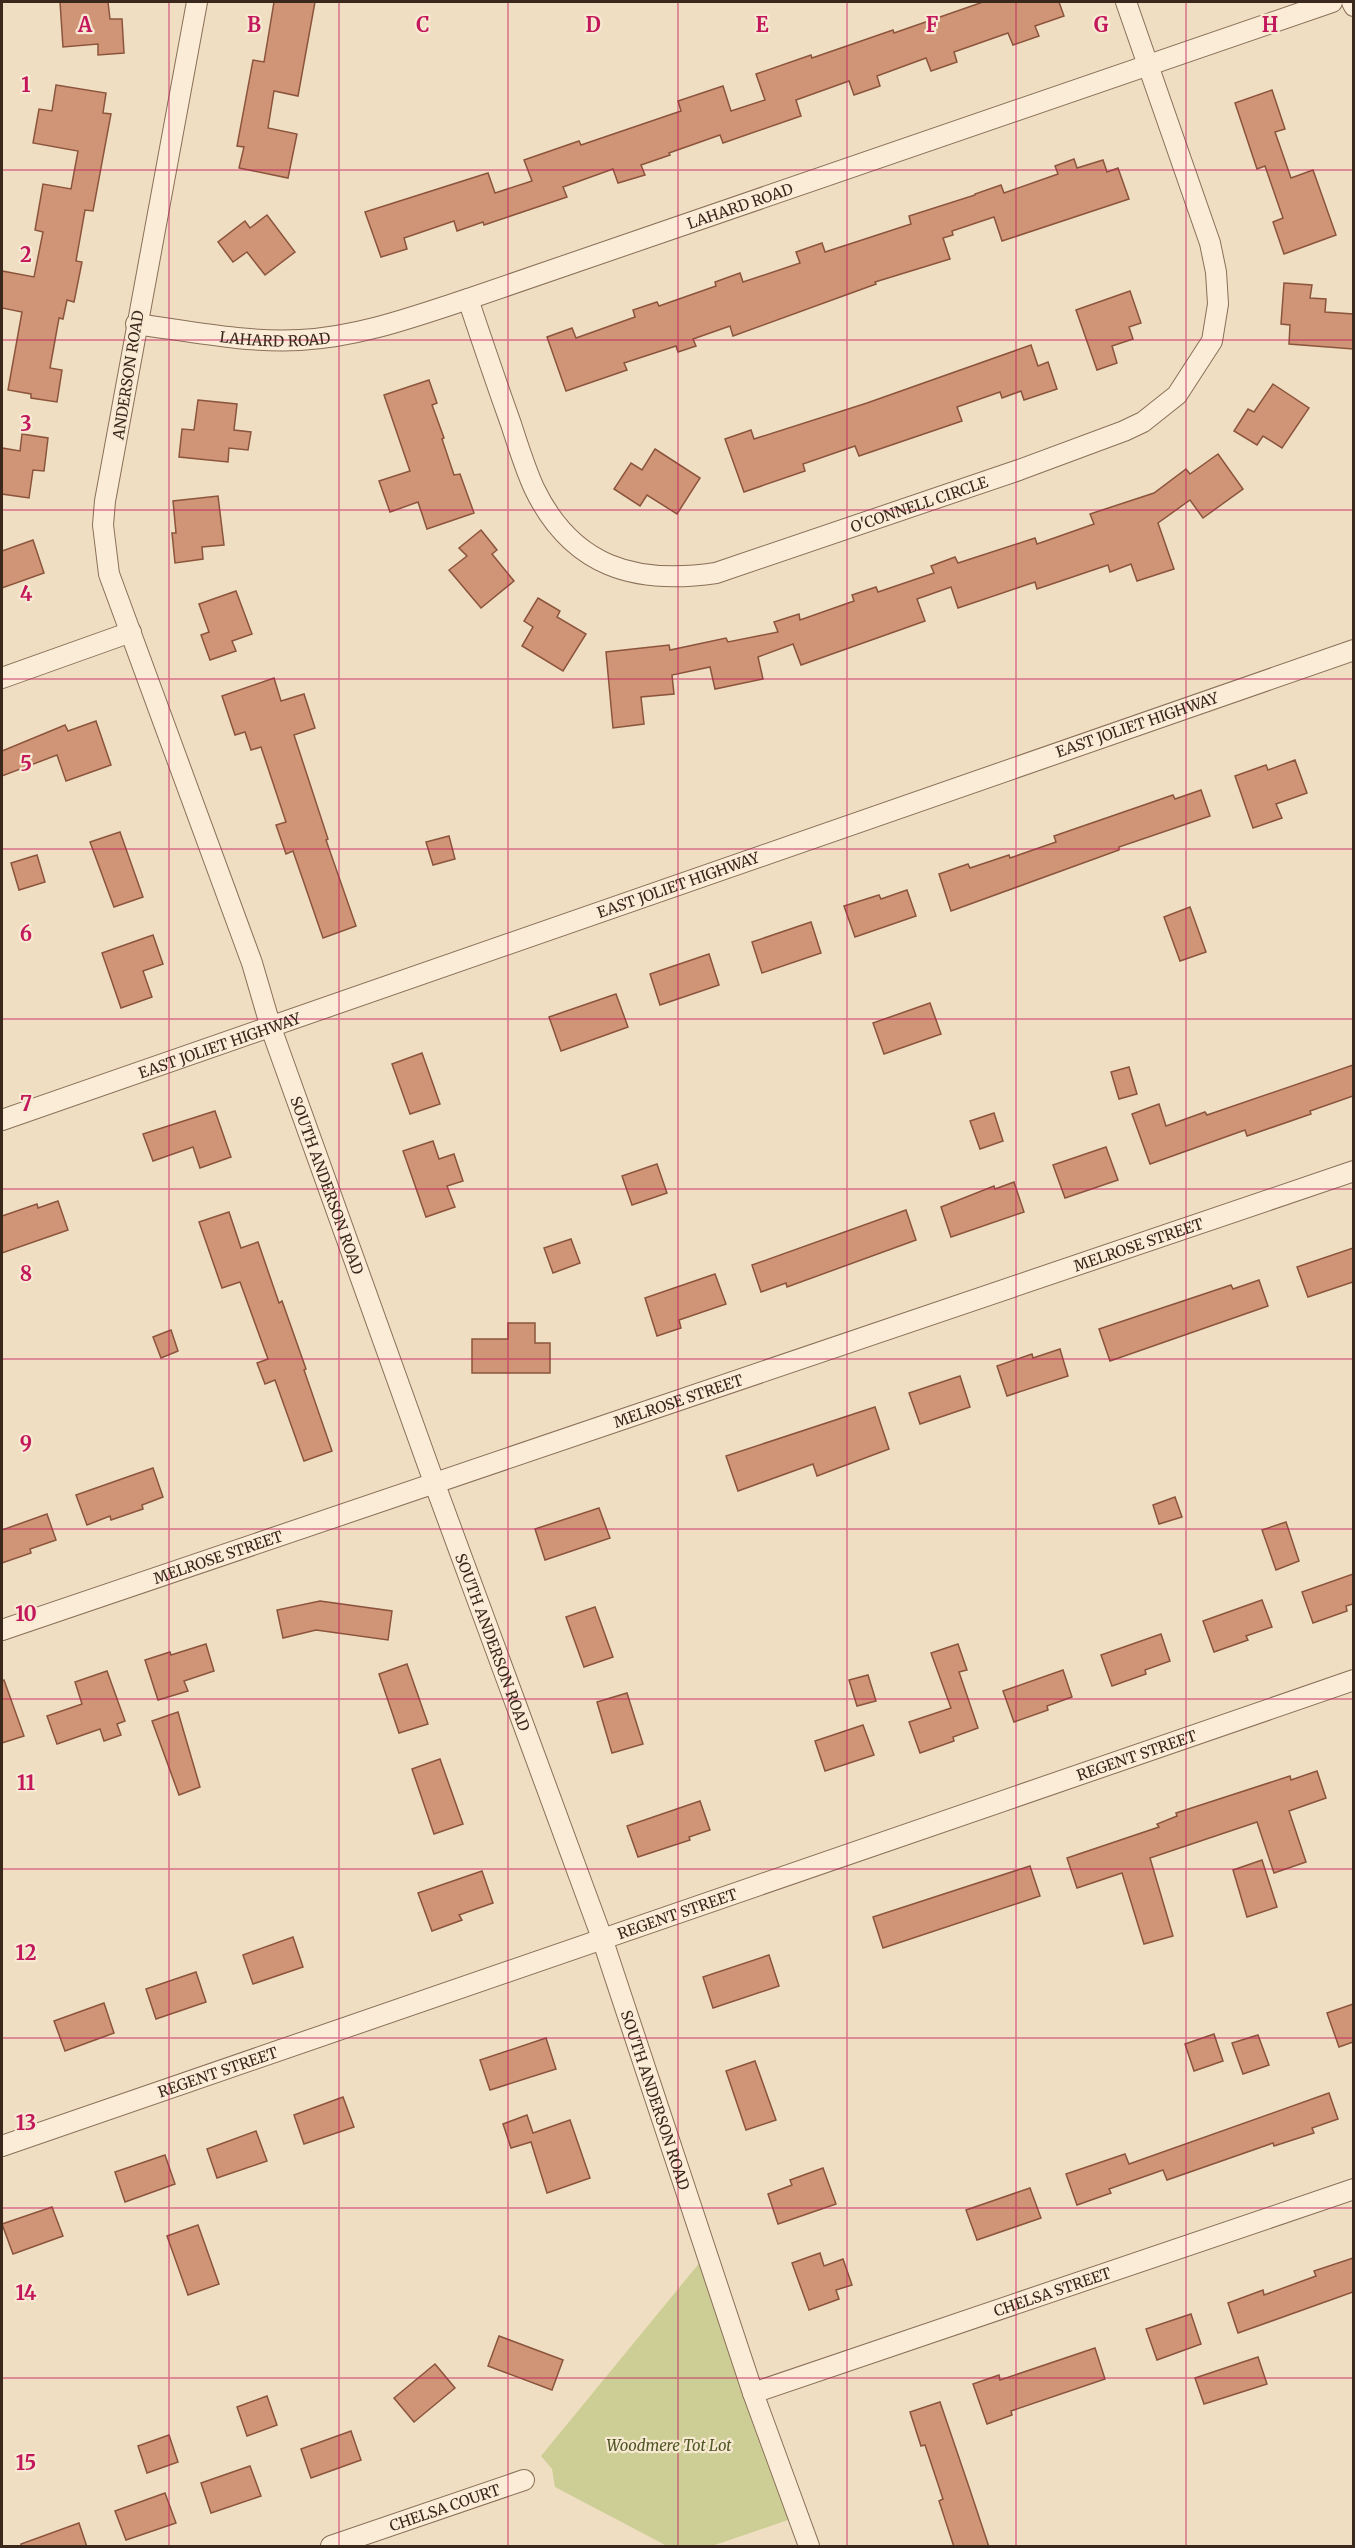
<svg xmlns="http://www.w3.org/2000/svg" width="1355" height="2548" viewBox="0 0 1355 2548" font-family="Merriweather,serif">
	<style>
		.green { fill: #cdce95 }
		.building { fill: #d09476; stroke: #8b553d; stroke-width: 1.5 }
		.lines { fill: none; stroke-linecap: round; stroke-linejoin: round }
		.street-casing { stroke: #8a6f58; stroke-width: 22 }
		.street { stroke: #faecd6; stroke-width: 20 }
		.grid { fill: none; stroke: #c2185b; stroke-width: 1.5; stroke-opacity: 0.55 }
		.labels { text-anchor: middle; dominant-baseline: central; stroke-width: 4.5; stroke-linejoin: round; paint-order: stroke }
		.street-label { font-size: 15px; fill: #3a281d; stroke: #f7e9d2 }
		.park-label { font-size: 15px; font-style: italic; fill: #4e5723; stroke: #f7e9d2 }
		.grid-label { font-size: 20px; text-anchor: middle; font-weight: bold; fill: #c2185b; stroke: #f7e9d2; stroke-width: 4.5; stroke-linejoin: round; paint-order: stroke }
	</style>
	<rect width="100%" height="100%" fill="#f0dec2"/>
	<polygon class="green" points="701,2261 791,2519 712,2546 667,2546 555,2487 552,2469 541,2456"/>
	<g class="building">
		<polygon points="60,2 108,2 110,19 122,19 124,53 98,55 98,44 63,47"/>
		<polygon points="274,2 315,2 298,96 274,91 268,128 297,134 288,178 239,168 244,147 237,146 253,60 264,62"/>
		<polygon points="983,2 1059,2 1064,16 1035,26 1039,36 1013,45 1008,33 954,52 957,62 931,71 926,58 877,76 880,86 854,95 849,81 796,100 801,116 723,143 720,135 669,153 670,155 641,165 645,175 618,183 613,169 563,187 567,197 484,225 483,222 457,231 454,221 404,238 407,249 381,257 365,212 488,173 495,193 532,181 524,160 579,141 581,145 681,111 678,101 723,86 731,111 765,100 756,74 811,55 812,58 893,30 894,33"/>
		<polygon points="56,85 106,93 103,113 111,114 93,211 85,210 76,261 82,262 74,302 67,300 63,319 59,318 50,368 62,370 57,402 31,398 31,394 8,390 22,312 2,308 2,271 34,277 43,232 35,230 43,184 71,189 78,151 33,143 39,109 52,111"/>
		<polygon points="1272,90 1285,129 1275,132 1291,178 1313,170 1336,235 1284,254 1273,222 1283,218 1265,166 1257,169 1235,103"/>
		<polygon points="1074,159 1077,168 1103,160 1107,172 1118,168 1129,199 1002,241 994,217 952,231 953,235 943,238 950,259 875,282 876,284 733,336 730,326 693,339 696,346 678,352 676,346 624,363 627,370 566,391 547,337 572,328 576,338 635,317 633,310 657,302 659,306 716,286 715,282 740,273 743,282 800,263 796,252 822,243 825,252 911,224 909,216 975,195 975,194 1001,185 1004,193 1058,174 1055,166"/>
		<polygon points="267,215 295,252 265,275 247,252 233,262 218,242 245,221 250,228"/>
		<polygon points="1284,283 1312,285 1310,298 1326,299 1325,312 1353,314 1353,349 1289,344 1290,325 1281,324"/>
		<polygon points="1130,291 1141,323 1129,327 1133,339 1112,346 1117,363 1097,370 1076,310"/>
		<polygon points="1031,345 1038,366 1048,362 1057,389 1024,400 1021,391 1002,398 1000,392 957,407 962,421 859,456 855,446 803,464 805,471 744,492 725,439 751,430 754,439 867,403"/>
		<polygon points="429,380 437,403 432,405 444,438 442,439 454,475 460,474 474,513 427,529 418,502 390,512 379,481 410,471 384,395"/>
		<polygon points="1273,384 1309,408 1282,448 1263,436 1257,445 1234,431 1248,409 1254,412"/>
		<polygon points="198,400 237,404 234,430 251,432 248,450 229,448 228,462 179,457 182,429 194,430"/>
		<polygon points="22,434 48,438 44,471 33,470 29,498 2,494 2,448 20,451"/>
		<polygon points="655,449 700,478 677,514 647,495 640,506 614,489 631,463 642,470"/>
		<polygon points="1218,454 1243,489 1203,518 1190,500 1158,523 1174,569 1137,581 1131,564 1110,572 1108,565 1037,589 1035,582 958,608 951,587 917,599 925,621 801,665 793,644 758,657 763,679 715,689 710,667 672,675 674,694 641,697 644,724 613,728 606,652 669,645 670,650 726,638 728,642 778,632 774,622 799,614 800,620 854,601 852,595 876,587 878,592 934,573 931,566 955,557 958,563 1035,538 1037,544 1094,524 1090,514 1154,493 1186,469 1190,474"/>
		<polygon points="218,496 224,545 202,547 203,559 175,563 172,533 176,533 173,501"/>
		<polygon points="481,530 497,550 492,554 514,581 481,608 449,570 467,556 459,548"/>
		<polygon points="33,540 44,573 2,588 2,551"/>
		<polygon points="236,591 252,634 232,641 236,651 210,660 201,635 209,632 199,604"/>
		<polygon points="538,598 560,611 557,617 586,634 563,671 522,646 533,627 524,621"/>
		<polygon points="274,678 281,701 304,694 315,728 294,735 328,839 326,840 356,926 323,938 293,851 286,854 276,825 286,822 261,747 251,750 245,732 235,735 222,696"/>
		<polygon points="96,721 111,765 66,781 57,755 2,776 2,751 65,725 68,731"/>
		<polygon points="1295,760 1307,793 1276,804 1282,818 1253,828 1235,776 1266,765 1268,770"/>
		<polygon points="1201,790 1210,816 1119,847 1119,850 951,911 939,874 968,864 970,868 1009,855 1010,858 1056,842 1054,836 1173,795 1175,799"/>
		<polygon points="120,832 143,897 114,907 90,842"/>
		<polygon points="449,836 455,859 433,865 426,842"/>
		<polygon points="37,855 45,882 19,890 11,863"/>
		<polygon points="907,890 916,916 855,937 844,906 879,895 881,899"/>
		<polygon points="1190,907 1206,952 1180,961 1164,917"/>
		<polygon points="811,922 821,953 762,973 752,942"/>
		<polygon points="153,935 163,964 143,971 152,997 121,1008 102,953"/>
		<polygon points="709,954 719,985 660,1005 650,974"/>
		<polygon points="616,994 628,1027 561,1051 549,1017"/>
		<polygon points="930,1003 941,1034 884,1054 873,1023"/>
		<polygon points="422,1053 440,1104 410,1114 392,1064"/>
		<polygon points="1353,1065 1353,1096 1310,1111 1311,1114 1247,1136 1245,1130 1150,1164 1132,1114 1159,1104 1166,1126 1205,1112 1207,1115"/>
		<polygon points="1129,1067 1137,1094 1119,1099 1111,1072"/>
		<polygon points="215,1111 231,1157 200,1168 193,1147 153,1161 143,1134"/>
		<polygon points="994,1113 1003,1141 980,1149 970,1121"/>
		<polygon points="433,1141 439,1159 454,1154 463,1181 447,1186 455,1207 426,1217 403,1151"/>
		<polygon points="1106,1147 1118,1180 1065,1198 1053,1165"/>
		<polygon points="657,1164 667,1193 632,1205 622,1176"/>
		<polygon points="1014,1182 1024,1212 951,1237 941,1207 994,1186 995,1189"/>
		<polygon points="58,1201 68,1230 2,1253 2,1216 37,1204 38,1208"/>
		<polygon points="906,1210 916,1240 787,1287 786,1283 761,1292 752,1265"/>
		<polygon points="229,1212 241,1248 258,1242 279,1303 282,1301 306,1369 304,1370 332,1451 304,1461 275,1380 265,1384 257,1363 268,1359 240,1282 222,1288 199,1222"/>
		<polygon points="571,1239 580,1263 553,1273 544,1248"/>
		<polygon points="1353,1248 1353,1282 1308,1297 1297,1267"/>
		<polygon points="715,1274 726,1304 679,1320 681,1328 657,1336 645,1298"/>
		<polygon points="1259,1280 1268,1306 1110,1361 1099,1329 1231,1285 1233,1289"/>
		<polygon points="508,1323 535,1323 535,1343 550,1343 550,1373 472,1373 472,1339 508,1339"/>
		<polygon points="171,1330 178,1351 161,1358 153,1337"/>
		<polygon points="1060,1349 1068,1376 1007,1396 997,1366 1032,1354 1033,1358"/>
		<polygon points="960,1376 970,1407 920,1424 909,1393"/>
		<polygon points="875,1407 889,1449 817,1476 813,1464 738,1491 726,1456"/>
		<polygon points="153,1468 163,1497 142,1505 143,1509 111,1520 110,1516 87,1525 76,1495"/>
		<polygon points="1175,1497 1182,1517 1159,1524 1153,1505"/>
		<polygon points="599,1508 610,1538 545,1560 535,1529"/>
		<polygon points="47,1514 56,1540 30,1549 31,1553 2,1563 2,1530"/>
		<polygon points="1286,1522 1299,1561 1276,1570 1262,1530"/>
		<polygon points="1353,1574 1353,1604 1346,1606 1347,1611 1313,1623 1302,1592"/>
		<polygon points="1262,1600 1272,1627 1246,1636 1248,1640 1214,1652 1203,1621"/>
		<polygon points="320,1601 392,1611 388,1640 316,1630 283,1638 277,1610"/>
		<polygon points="595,1607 613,1657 584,1667 566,1617"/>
		<polygon points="1161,1634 1170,1661 1145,1670 1146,1674 1112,1686 1101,1655"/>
		<polygon points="206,1644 214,1671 184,1681 188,1691 158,1700 145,1660 170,1652 171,1655"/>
		<polygon points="958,1644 967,1670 959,1672 978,1728 953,1737 954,1741 920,1753 909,1722 951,1708 931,1653"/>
		<polygon points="407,1664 428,1724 399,1733 379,1674"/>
		<polygon points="1063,1670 1072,1697 1047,1706 1048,1710 1014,1722 1003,1691"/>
		<polygon points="107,1671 125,1721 117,1724 121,1735 104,1741 100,1729 57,1744 47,1716 82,1704 75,1682"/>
		<polygon points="868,1675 876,1701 857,1706 849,1680"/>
		<polygon points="4,1680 24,1736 2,1743 2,1681"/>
		<polygon points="627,1693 643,1744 612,1753 597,1702"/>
		<polygon points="178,1712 200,1787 179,1795 152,1721"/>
		<polygon points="863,1725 874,1755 825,1771 815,1741"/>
		<polygon points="440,1759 463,1824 434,1834 412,1769"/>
		<polygon points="1317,1771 1326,1798 1289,1811 1306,1862 1274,1873 1257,1822 1150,1858 1173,1936 1144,1944 1122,1873 1077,1888 1067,1858 1159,1827 1157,1824 1177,1816 1176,1813 1290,1776 1291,1780"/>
		<polygon points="700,1801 710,1830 689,1837 690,1840 638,1857 627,1826"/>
		<polygon points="1262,1860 1277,1907 1247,1917 1233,1870"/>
		<polygon points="1030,1866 1040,1896 883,1948 873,1917"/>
		<polygon points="482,1871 493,1903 459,1915 462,1920 432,1931 418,1893"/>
		<polygon points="293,1937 303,1967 253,1984 243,1955"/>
		<polygon points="769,1955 779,1986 713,2008 703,1977"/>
		<polygon points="196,1972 206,2002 156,2019 146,1989"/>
		<polygon points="104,2003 114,2033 65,2051 54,2021"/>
		<polygon points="1353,2004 1353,2042 1339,2047 1327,2013"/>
		<polygon points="1214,2034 1223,2061 1194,2071 1185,2044"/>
		<polygon points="1258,2035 1269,2065 1243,2074 1232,2043"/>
		<polygon points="546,2038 556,2069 490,2090 480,2060"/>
		<polygon points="755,2061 776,2120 746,2130 726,2071"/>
		<polygon points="1329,2093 1338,2119 1312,2128 1314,2133 1274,2146 1273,2143 1167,2180 1163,2170 1109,2189 1111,2193 1077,2205 1066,2174 1125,2154 1129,2164"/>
		<polygon points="343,2097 354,2127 304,2144 294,2115"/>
		<polygon points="527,2115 533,2133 570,2120 590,2178 547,2193 531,2142 511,2148 503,2124"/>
		<polygon points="256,2131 267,2161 217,2178 207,2149"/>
		<polygon points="165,2155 175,2184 125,2202 115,2172"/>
		<polygon points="823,2168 836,2204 778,2224 768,2194 792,2185 790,2180"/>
		<polygon points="1030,2188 1041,2218 977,2240 966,2210"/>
		<polygon points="52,2207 63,2236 13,2254 2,2224"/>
		<polygon points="198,2225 219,2284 188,2295 167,2236"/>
		<polygon points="820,2253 824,2266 843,2259 852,2285 836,2290 839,2299 809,2310 792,2263"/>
		<polygon points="1353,2258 1353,2292 1238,2333 1228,2303 1263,2290 1264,2295 1316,2276 1314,2271"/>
		<polygon points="1191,2314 1201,2344 1157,2360 1146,2329"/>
		<polygon points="499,2336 563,2360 552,2390 488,2366"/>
		<polygon points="1095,2348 1105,2379 1011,2411 1012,2415 987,2424 973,2384 999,2375 1000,2380"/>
		<polygon points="1258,2357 1267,2384 1204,2404 1195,2378"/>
		<polygon points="435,2364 455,2388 414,2422 394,2398"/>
		<polygon points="267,2396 277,2425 247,2436 237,2407"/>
		<polygon points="940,2402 970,2490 989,2547 954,2547 939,2501 943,2499 925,2445 921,2446 910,2412"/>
		<polygon points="351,2431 361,2460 311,2478 301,2449"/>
		<polygon points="169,2435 178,2462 147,2473 138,2446"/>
		<polygon points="250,2466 261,2496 211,2513 201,2483"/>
		<polygon points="165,2493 176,2523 126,2540 115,2511"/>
		<polygon points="79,2523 87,2547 21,2547 21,2544"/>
	</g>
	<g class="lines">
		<g class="street-casing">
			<g id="street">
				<path id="s1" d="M197 2 105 501 103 525 109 574 252 963 271 1028 434 1482 602 1938 753 2393 809 2546"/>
				<polyline points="1352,2 1354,6"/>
				<path id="s2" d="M468 299C482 341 496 382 511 424 518 446 525 468 534 488 572 567 635 585 716 573L1019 470 1124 431 1143 422 1177 395 1212 341 1218 304 1216 272 1210 243 1126 2"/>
				<path id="s3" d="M136 324C189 331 246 343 300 340 358 337 413 317 468 299L1332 2"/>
				<polyline points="2,678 131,632"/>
				<path id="s4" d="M2 1120C453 966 901 803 1354 650"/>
				<path id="s5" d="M2 1630 1354 1171"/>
				<path id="s6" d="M2 2146 1354 1680"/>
				<path id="s7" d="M753 2393 1354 2189"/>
				<path id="s8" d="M331 2546 524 2480"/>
			</g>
		</g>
		<use href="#street" class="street"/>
	</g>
	<path class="grid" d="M169 2V2546M339 2V2546M508 2V2546M678 2V2546M847 2V2546M1016 2V2546M1186 2V2546M2 170H1354M2 340H1354M2 510H1354M2 679H1354M2 849H1354M2 1019H1354M2 1189H1354M2 1359H1354M2 1529H1354M2 1699H1354M2 1869H1354M2 2038H1354M2 2208H1354M2 2378H1354"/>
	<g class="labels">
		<g class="street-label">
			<text stroke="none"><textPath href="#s3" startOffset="626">LAHARD ROAD</textPath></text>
			<text stroke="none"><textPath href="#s3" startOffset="140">LAHARD ROAD</textPath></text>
			<text transform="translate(128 375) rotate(-81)">ANDERSON ROAD</text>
			<text stroke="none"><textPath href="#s2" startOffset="633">O'CONNELL CIRCLE</textPath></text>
			<text stroke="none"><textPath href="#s4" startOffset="1202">EAST JOLIET HIGHWAY</textPath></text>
			<text stroke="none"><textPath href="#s4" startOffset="716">EAST JOLIET HIGHWAY</textPath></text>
			<text stroke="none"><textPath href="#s4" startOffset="230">EAST JOLIET HIGHWAY</textPath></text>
			<text stroke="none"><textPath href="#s1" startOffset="1230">SOUTH ANDERSON ROAD</textPath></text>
			<text stroke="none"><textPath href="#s5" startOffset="1200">MELROSE STREET</textPath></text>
			<text stroke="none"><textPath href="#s5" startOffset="714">MELROSE STREET</textPath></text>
			<text stroke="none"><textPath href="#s5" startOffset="228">MELROSE STREET</textPath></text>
			<text stroke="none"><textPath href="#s1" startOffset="1716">SOUTH ANDERSON ROAD</textPath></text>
			<text stroke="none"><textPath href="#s6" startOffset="1200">REGENT STREET</textPath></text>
			<text stroke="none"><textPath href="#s6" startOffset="714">REGENT STREET</textPath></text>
			<text stroke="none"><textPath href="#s6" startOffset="228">REGENT STREET</textPath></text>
			<text stroke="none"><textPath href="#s1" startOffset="2202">SOUTH ANDERSON ROAD</textPath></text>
			<text stroke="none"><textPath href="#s7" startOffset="316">CHELSA STREET</textPath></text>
			<text stroke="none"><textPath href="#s8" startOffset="120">CHELSA COURT</textPath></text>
		</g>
		<g class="park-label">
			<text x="669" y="2445">Woodmere Tot Lot</text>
		</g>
	</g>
	<g class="grid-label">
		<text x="85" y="32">A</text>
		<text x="254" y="32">B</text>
		<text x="423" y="32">C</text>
		<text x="593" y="32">D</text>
		<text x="762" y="32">E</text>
		<text x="932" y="32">F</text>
		<text x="1101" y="32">G</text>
		<text x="1270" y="32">H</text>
		<text x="26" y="92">1</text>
		<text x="26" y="262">2</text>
		<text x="26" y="431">3</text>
		<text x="26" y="601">4</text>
		<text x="26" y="771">5</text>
		<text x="26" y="941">6</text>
		<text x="26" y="1111">7</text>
		<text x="26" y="1281">8</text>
		<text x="26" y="1451">9</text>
		<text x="26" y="1621">10</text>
		<text x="26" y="1790">11</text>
		<text x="26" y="1960">12</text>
		<text x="26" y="2130">13</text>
		<text x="26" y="2300">14</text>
		<text x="26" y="2470">15</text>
	</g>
	<rect width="1355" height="2548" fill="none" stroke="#3a281d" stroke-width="6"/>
</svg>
